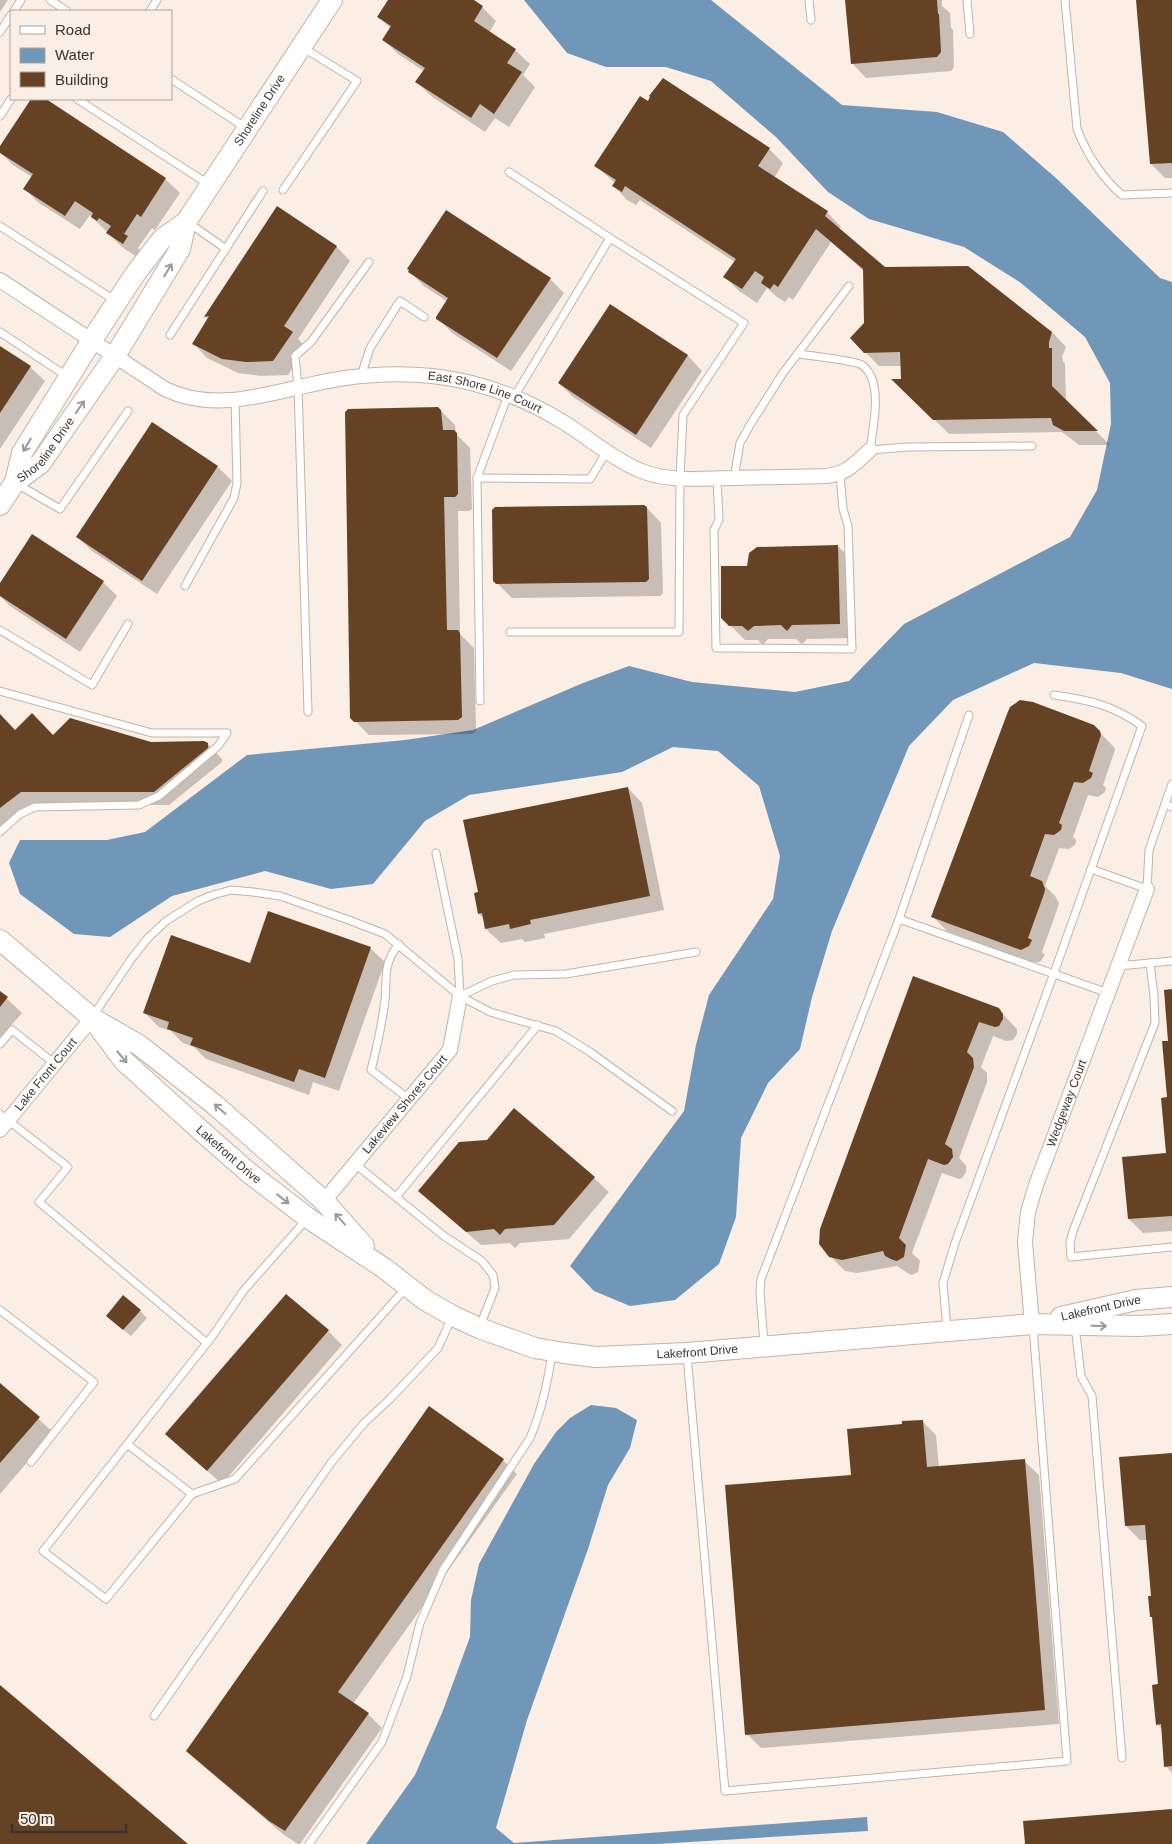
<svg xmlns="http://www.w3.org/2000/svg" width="1172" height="1844" viewBox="0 0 1172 1844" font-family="Arial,sans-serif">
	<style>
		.water { fill: #7096b8 }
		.shadow { fill: #0003 }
		.building { fill: #664224 }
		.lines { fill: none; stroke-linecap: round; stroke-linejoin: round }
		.lane-casing { stroke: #c0b4aa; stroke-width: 9 }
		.street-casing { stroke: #c0b4aa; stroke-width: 16 }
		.secondary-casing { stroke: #c0b4aa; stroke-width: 22 }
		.lane { stroke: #fff; stroke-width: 7 }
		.street { stroke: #fff; stroke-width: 14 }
		.secondary { stroke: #fff; stroke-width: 20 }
		.oneway { stroke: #9c9a98 }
		.labels { text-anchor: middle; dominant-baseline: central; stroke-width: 5; stroke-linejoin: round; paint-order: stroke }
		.street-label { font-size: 12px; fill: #393431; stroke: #fbeee4 }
	</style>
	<rect width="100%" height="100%" fill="#fbeee4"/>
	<g class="water">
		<polygon points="524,0 711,0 842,105 937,112 1003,132 1057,179 1160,278 1172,282 1172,689 1121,673 1034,663 953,700 909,746 832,931 812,997 800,1049 768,1083 741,1138 736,1217 719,1264 675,1300 630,1306 594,1291 570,1266 684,1111 696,1045 709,995 773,899 780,856 759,786 718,751 673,747 622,772 469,795 425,821 373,884 331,889 265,871 172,896 110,937 74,934 20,894 9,863 20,840 107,840 145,832 247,755 405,740 473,730 583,683 629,666 692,682 795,692 849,681 904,624 1070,537 1097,490 1111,424 1110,383 1085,337 1021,283 964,247 869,219 828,192 776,137 711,81 666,67 606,67 567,53"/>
		<polygon points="591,1405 616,1408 637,1420 630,1448 608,1485 588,1549 527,1720 496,1828 514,1843 867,1817 868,1831 657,1844 366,1844 415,1775 442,1713 470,1637 471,1600 479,1564 534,1464 556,1432 570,1418"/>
	</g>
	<g class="shadow">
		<polygon points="0,0 8,0 0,12"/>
		<polygon points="390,0 471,0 482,7 496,21 489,33 515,50 530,64 523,75 535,87 509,127 495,118 485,132 431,96 417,82 424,71 398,54 384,40 391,29 379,17"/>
		<polygon points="847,0 942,0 942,6 950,13 951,28 953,30 954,67 951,71 866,78 852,63"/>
		<polygon points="1137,0 1172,0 1172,178 1165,178 1151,164"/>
		<polygon points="33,99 43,99 165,179 180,193 155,230 152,228 138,248 141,251 137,257 122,247 90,215 80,229 39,203 25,189 32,177 13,165 0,152 0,148"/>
		<polygon points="648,102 769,149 783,163 774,178 827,212 841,227 839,230 885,269 1052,332 1066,347 1062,357 1063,361 1065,364 1066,402 1110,445 1079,445 1062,432 949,434 894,380 902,380 902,366 879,366 851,338 865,323 864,271 831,242 793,300 789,297 785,302 777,297 767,288 757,303 739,291 725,277 735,262 640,200 636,205 627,200 613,185 615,183 596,166"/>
		<polygon points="278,208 336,246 350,261 298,339 306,347 288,375 261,376 238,373 207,358 193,343 209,319 206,317"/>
		<polygon points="410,272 550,279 564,293 511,371 452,333 438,318 448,302 424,286"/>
		<polygon points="610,306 688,356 702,371 651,448 573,397 559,383"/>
		<polygon points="0,348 30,367 45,381 0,449"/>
		<polygon points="438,408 455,425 456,434 470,448 472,509 469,511 458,511 460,634 474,648 476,731 473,734 369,735 352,718"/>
		<polygon points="218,467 232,481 157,594 92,551 78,537"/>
		<polygon points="647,508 661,523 663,593 660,596 512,598 494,580"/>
		<polygon points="838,546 852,560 854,638 807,639 802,644 796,639 768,639 763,645 758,640 745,640 723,618 748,567"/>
		<polygon points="103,582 117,596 80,652 10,606 0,596 0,585"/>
		<polygon points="0,716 15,731 53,736 151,743 208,744 222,759 222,762 169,805 35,805 0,834"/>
		<polygon points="1099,732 1114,747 1115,750 1103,785 1106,788 1105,792 1098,797 1088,795 1073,837 1076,840 1075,845 1069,849 1059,848 1045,886 1056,897 1059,904 1042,952 1045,955 1040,962 1031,962 947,931 933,917"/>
		<polygon points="628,788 642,803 664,910 544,934 545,938 525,942 522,939 501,943 486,929 484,919 479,914 479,893"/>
		<polygon points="370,948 385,962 339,1091 313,1082 309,1095 206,1059 194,1047 183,1043 171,1031 159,1027 144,1012 250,965"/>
		<polygon points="914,978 998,1009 1017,1029 1017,1034 1013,1040 1006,1041 993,1036 981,1067 987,1073 987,1082 959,1158 966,1165 966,1172 962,1178 959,1179 942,1173 912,1253 920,1261 918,1272 912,1275 909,1274 897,1266 857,1273 845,1271 830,1256"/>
		<polygon points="1172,991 1172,1231 1143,1233 1129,1219 1167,1154"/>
		<polygon points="0,992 22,1013 0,1038"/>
		<polygon points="514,1110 594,1178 609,1192 569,1239 520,1243 515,1248 510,1243 481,1245 419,1191 488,1141"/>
		<polygon points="140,1311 147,1318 131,1336 114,1322"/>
		<polygon points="328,1331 342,1345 222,1484 166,1434"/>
		<polygon points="0,1385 53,1432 0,1494"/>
		<polygon points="922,1421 936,1435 939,1468 1024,1461 1039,1475 1059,1724 761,1748 747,1734 852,1476 904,1426"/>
		<polygon points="1172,1454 1172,1773 1166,1766 1163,1730 1157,1724 1159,1685 1154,1619 1151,1616 1152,1597 1148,1540 1140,1540 1126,1526"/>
		<polygon points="503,1460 517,1474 353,1704 368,1714 382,1728 300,1844 298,1844 284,1835 202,1765 188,1751"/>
	</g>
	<g class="building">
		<polygon points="388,0 474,0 483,6 474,21 516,49 507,63 522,72 494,114 480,104 471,118 415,82 425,68 382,40 391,26 377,17"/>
		<polygon points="845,0 937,0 938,14 939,14 941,52 937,57 851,64"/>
		<polygon points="1136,0 1172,0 1172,163 1150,164"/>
		<polygon points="663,78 770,148 758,166 828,211 825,216 885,267 968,266 1052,332 1049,342 1049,348 1052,348 1052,386 1098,431 1064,431 1053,425 1051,418 933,420 891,379 901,379 900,352 864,353 850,338 864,323 863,269 816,229 778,287 774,284 770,289 761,283 764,277 755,271 742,289 723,277 736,259 625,186 622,192 612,186 616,180 594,166 640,96 648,101 650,97 649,96"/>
		<polygon points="31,99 46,99 166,178 141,217 137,214 124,234 128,236 123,244 106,233 111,226 99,218 97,221 91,217 93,213 75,201 65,216 23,189 33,174 0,153 0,146"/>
		<polygon points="277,206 337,246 284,326 293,332 273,361 246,362 222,359 192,344 209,316 204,317"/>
		<polygon points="446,210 551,278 497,358 436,319 436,317 448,298 408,272 409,270 407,269"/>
		<polygon points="610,304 688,355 636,435 558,383"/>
		<polygon points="0,346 31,366 0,413"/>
		<polygon points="438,407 441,410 443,430 454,430 457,433 458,494 455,497 444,497 447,630 458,630 460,633 462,717 458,720 354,722 350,718 345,412 348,409"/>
		<polygon points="152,422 218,466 142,581 76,537"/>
		<polygon points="644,505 647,507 649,579 646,582 496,584 493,581 492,510 495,507"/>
		<polygon points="32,534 104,581 66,639 0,596 0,583"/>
		<polygon points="838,545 840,624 792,625 787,631 781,625 754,626 748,631 742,626 729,626 721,618 721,566 747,566 749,553 757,547"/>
		<polygon points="1020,700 1033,702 1094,725 1100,731 1101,735 1089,771 1093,773 1091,778 1083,783 1074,782 1059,823 1062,825 1061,830 1054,835 1045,834 1030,876 1042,881 1045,889 1044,894 1028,938 1032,940 1029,946 1021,950 931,917 1007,714 1010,707"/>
		<polygon points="32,713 53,735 70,718 151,742 204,741 208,743 208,748 154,792 21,792 0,808 0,714 15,730"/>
		<polygon points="628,787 650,896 530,920 531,924 510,929 509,924 485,929 482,913 478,914 474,893 478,892 463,820"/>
		<polygon points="268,911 371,947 325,1078 299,1069 294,1082 190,1045 193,1038 167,1029 169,1022 143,1013 171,935 250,963"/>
		<polygon points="913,976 999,1008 1003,1014 1003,1019 999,1026 995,1027 979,1022 967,1052 973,1058 974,1067 945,1144 952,1149 953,1157 948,1164 944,1165 928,1159 899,1238 906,1245 904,1257 897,1261 893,1260 885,1256 883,1251 842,1260 829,1257 819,1244 820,1229"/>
		<polygon points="1172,989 1172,1216 1128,1219 1122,1157 1166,1153 1161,1098 1167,1097 1162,1041 1168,1041 1164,990"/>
		<polygon points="0,991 8,997 0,1007"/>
		<polygon points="514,1108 595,1177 554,1225 505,1229 500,1235 494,1229 466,1232 418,1191 459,1142 487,1140"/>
		<polygon points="286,1294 329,1330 207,1471 165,1434"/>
		<polygon points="123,1295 141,1310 123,1330 106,1316"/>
		<polygon points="0,1383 40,1417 0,1463"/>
		<polygon points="429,1406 504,1459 338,1692 369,1713 285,1831 269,1821 186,1751"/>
		<polygon points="923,1420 927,1467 1025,1459 1045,1710 745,1735 725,1485 851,1475 847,1429 902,1424 902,1421"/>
		<polygon points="1172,1453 1172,1766 1164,1767 1161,1724 1156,1725 1152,1685 1158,1684 1152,1617 1150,1617 1148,1596 1151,1596 1145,1525 1125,1526 1119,1457"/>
		<polygon points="0,1685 188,1844 0,1844"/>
		<polygon points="1172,1809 1172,1844 1025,1844 1023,1821"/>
	</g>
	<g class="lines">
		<g class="lane-casing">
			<g id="lane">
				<polyline points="50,0 67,11"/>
				<polyline points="809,0 811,20"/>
				<polyline points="967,0 970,34"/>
				<path d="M1065 0 1077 129C1087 154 1102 178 1122 195L1172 193"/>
				<polyline points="14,11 21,0"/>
				<polyline points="150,11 157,0"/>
				<polyline points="0,32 11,15"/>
				<polyline points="171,79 246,128"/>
				<polyline points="77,99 208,184"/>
				<polyline points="0,116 11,99"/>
				<polyline points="509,172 610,238"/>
				<polyline points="283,190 357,81 302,47"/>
				<polyline points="189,223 226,249"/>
				<polyline points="0,226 114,300"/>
				<polyline points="0,332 68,377"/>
				<polyline points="170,335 263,191"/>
				<path d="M797 354C808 355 856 361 862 365 884 381 873 427 870 450L908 447 1032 446"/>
				<polyline points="361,376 370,348 400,301 424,317"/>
				<polyline points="477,478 590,479 607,451"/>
				<polyline points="717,478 719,520 714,530 716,648 852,649 848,526 843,509 840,474"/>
				<polyline points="734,478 740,443 750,425 783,373 849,286"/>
				<polyline points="17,484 60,509 128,411"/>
				<polyline points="185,586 234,498 237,483 235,400"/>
				<polyline points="0,630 92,685 128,624"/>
				<polyline points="510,632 679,632 680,478 683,415 744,323 610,238 514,397"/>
				<polyline points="0,691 152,733 227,733 218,746 159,796 139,805 35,807 20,814 0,832"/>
				<polyline points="480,701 477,478 508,395"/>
				<polyline points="308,712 298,387 295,356 311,342 369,262"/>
				<polyline points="1165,804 1172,807"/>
				<polyline points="436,853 458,959 460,996"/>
				<polyline points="1091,869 1147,889 1149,850 1172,784"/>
				<polyline points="899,919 969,715"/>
				<path d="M399 944C383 963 387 977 385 1000 382 1024 377 1047 371 1070L409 1099"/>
				<polyline points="1150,963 1154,996 1155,1023 1073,1231 1070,1243 1071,1257 1172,1247"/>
				<polyline points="1118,966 1172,961"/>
				<polyline points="460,996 492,981 514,975 566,974 696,952"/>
				<polyline points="93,1016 132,958 148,938 166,921 198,901 213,895 231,890 253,892 280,896 346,919 385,934 460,996 490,1012 556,1031 590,1052 672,1111"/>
				<polyline points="0,1044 12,1030 54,1063"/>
				<polyline points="0,1114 68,1167 39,1202 207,1343"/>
				<polyline points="355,1164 444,1236 482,1261 493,1275 495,1288 480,1326"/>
				<polyline points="396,1197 538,1025"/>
				<polyline points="306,1220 244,1290 214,1334 43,1551 106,1599 192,1494 235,1479 406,1288"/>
				<polyline points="0,1310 94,1382 31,1462"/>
				<polyline points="1075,1326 1081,1376 1092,1396 1122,1758"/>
				<path d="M947 1329 943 1283 955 1243 1054 973 1142 726C1113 705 1089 700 1054 695"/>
				<polyline points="764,1344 760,1292 761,1279 899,919 1108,993"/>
				<polyline points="687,1355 725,1791 1067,1761 1033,1326"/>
				<polyline points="127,1444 192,1494"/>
				<polyline points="154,1716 331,1463 364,1423 389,1400 438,1348 452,1317"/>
				<path d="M309 1844 382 1742 407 1676 420 1623 443 1570 530 1438C542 1410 548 1382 552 1352"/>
			</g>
		</g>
		<g class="street-casing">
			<g id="street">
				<path id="s1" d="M0 280 165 389C222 417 286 386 345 378 374 374 403 373 432 376 478 381 524 398 563 422 588 437 611 458 639 470 669 483 704 478 736 478 766 477 797 477 827 476 848 473 854 464 870 450"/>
				<path id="s2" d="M0 1130 92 1018"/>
				<path id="s3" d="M324 1201 450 1050 460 996"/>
				<path id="s4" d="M1032 1324 1025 1242 1028 1212 1036 1185 1147 889"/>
			</g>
		</g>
		<g class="secondary-casing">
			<g id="secondary">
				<path id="s5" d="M15 482 40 464 115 356 180 249 186 222 332 0"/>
				<polyline points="0,505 15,482 22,453 92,340 135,274 162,239 186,222"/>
				<polyline points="0,940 92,1018 139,1045 215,1105 324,1201 364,1246"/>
				<path id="s6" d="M92 1018 124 1061 198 1128 248 1172 308 1218 384 1268 425 1300 453 1316 479 1328 535 1348 564 1353 596 1357 687 1353 1032 1324 1139 1326 1172 1324"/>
				<path id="s7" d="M1061 1317 1136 1300 1172 1297"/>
			</g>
		</g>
		<use href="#lane" class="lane"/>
		<use href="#street" class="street"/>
		<use href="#secondary" class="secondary"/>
	</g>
	<defs><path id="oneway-shaft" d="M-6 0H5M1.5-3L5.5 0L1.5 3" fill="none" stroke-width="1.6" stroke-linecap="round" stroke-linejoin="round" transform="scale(1.25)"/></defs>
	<g class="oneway">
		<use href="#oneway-shaft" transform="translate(168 270) rotate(-59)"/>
		<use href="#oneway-shaft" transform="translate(80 407) rotate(-55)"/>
		<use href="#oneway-shaft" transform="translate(27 445) rotate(121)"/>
		<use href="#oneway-shaft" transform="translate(122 1057) rotate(50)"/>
		<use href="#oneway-shaft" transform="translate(220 1109) rotate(-139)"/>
		<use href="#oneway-shaft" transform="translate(283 1199) rotate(38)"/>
		<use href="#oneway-shaft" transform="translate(340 1219) rotate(-132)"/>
		<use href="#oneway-shaft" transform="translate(1099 1326) rotate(1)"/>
	</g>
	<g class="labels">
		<g class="street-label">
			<text stroke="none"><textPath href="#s5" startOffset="449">Shoreline Drive</textPath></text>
			<text stroke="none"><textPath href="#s1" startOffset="524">East Shore Line Court</textPath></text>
			<text stroke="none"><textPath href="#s5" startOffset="45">Shoreline Drive</textPath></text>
			<text stroke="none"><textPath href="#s2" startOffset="72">Lake Front Court</textPath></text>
			<text stroke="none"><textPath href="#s4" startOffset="228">Wedgeway Court</textPath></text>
			<text stroke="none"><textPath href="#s3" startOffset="126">Lakeview Shores Court</textPath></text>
			<text stroke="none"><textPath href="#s6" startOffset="194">Lakefront Drive</textPath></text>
			<text stroke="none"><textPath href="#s7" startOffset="41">Lakefront Drive</textPath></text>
			<text stroke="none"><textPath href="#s6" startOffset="722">Lakefront Drive</textPath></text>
		</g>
	</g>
	<rect x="10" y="10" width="162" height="90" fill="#fbeee4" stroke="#ada49c"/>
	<rect x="20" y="26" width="25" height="8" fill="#ffffff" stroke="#ada49c"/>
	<text x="55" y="35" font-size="15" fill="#393431">Road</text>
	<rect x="20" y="48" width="25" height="15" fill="#7096b8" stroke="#ada49c"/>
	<text x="55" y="60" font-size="15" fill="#393431">Water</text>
	<rect x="20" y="72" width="25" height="15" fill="#664224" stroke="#ada49c"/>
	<text x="55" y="85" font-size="15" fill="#393431">Building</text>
	<path d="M12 1824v8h114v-8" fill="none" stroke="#393431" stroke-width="2.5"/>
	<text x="20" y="1824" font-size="15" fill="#393431" stroke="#fbeee4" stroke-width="4" paint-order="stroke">50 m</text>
</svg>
